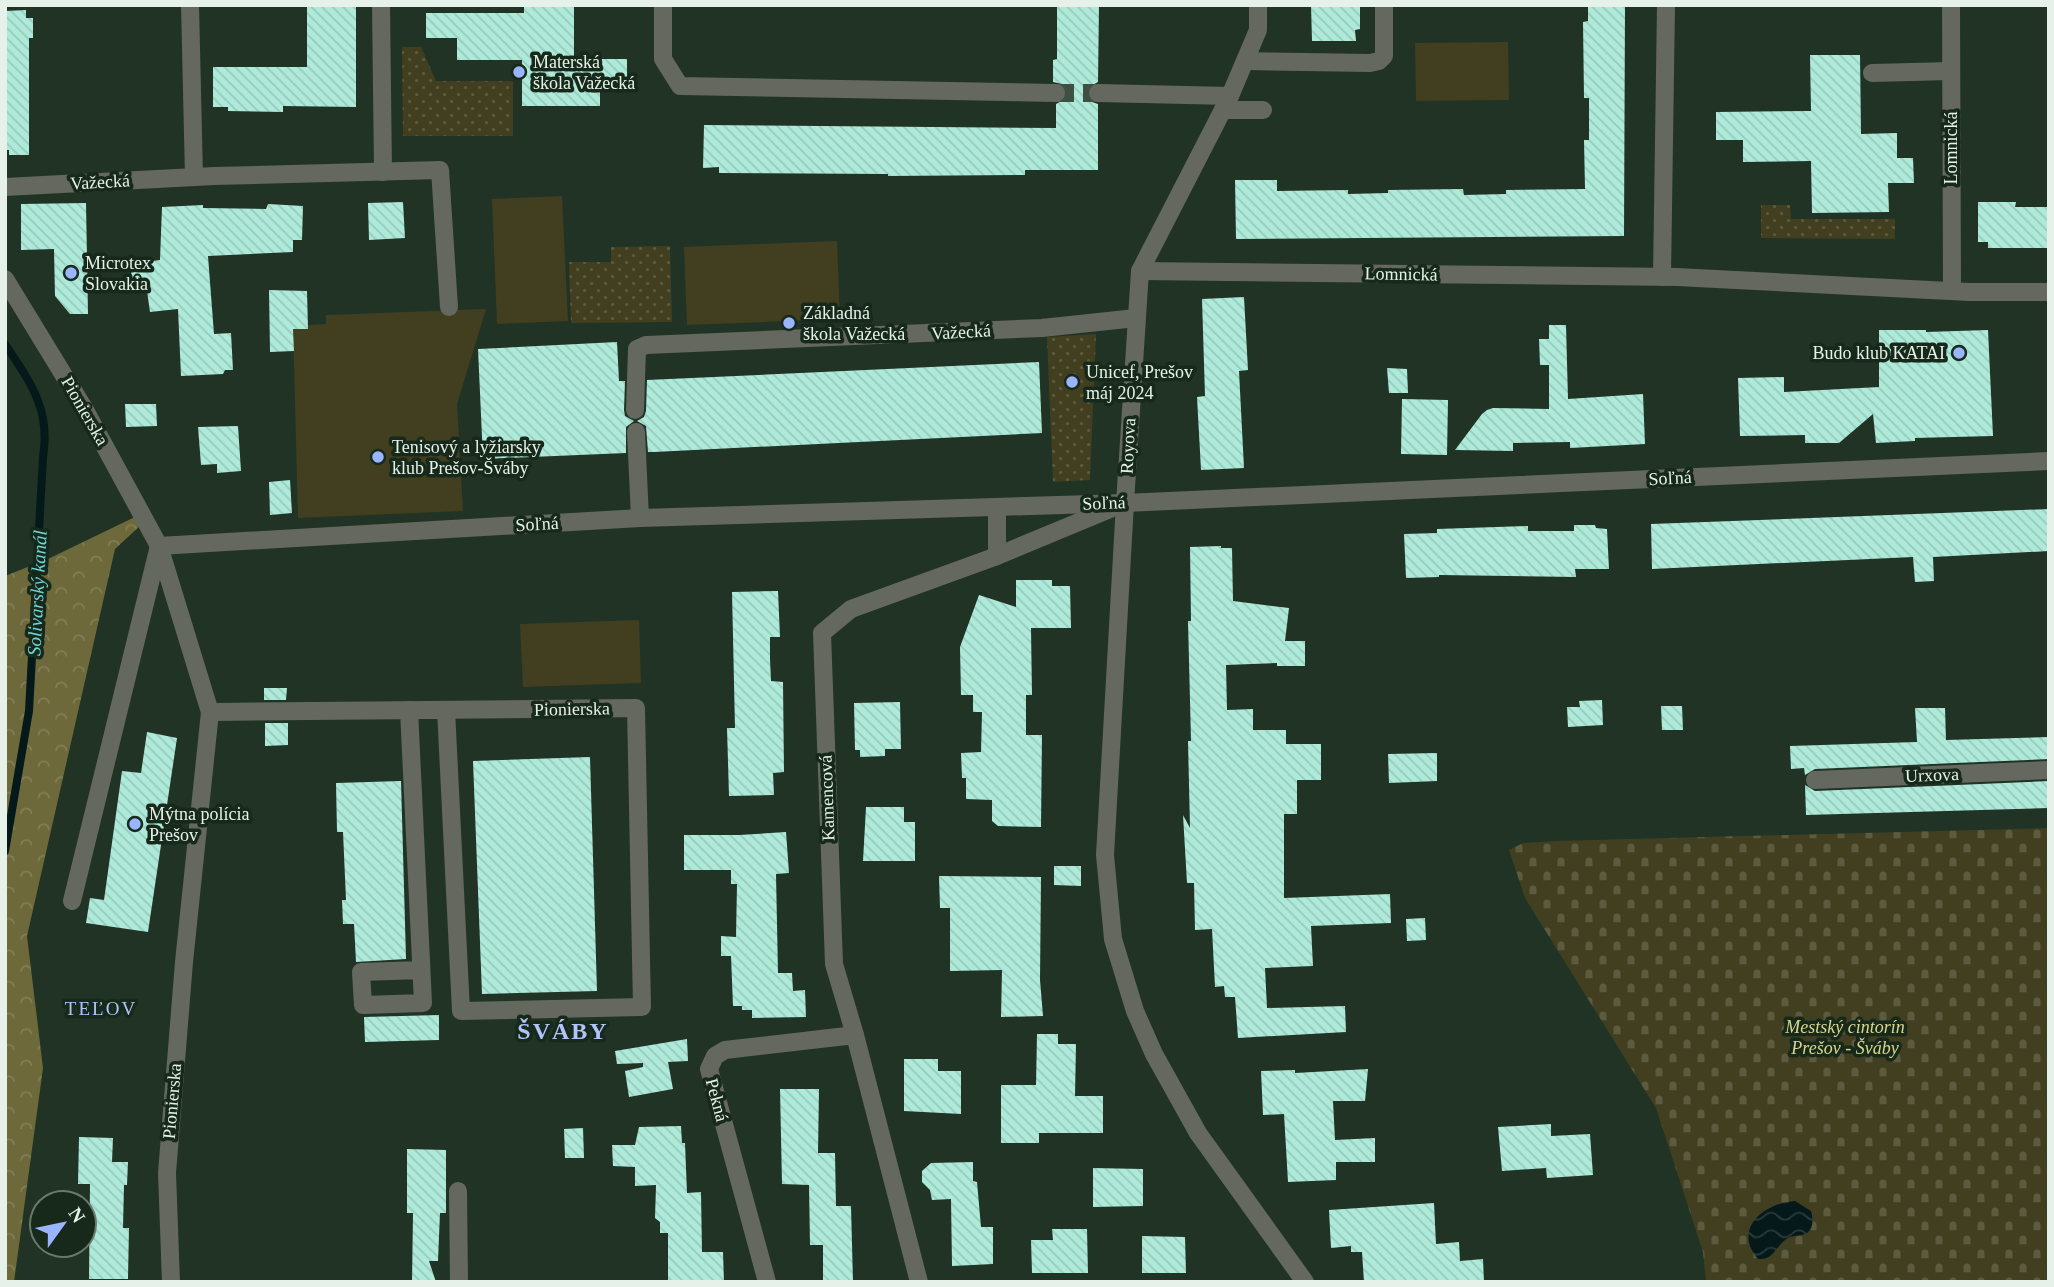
<svg xmlns="http://www.w3.org/2000/svg" width="2054" height="1287" viewBox="0 0 2054 1287" font-family="'Times New Roman',serif">
	<style>
		.grass { fill: url(#grass-dots) }
		.forest { fill: url(#forest-crowns) }
		.cemetery { fill: url(#cemetery-stones) }
		.pitch { fill: #413f20 }
		.water { fill: url(#water-waves) }
		.lines { fill: none; stroke-linecap: round; stroke-linejoin: round }
		.stream { stroke: #05191a; stroke-width: 8 }
		.building { fill: url(#building-back-hatch) }
		.minor-tunnel { stroke: #3e5042; stroke-width: 18; stroke-dasharray: 18 9; stroke-linecap: butt }
		.minor { stroke: #64685f; stroke-width: 18 }
		.poi-dot { fill: #9ab5fd; stroke: #16291b; stroke-width: 2.5 }
		.labels { text-anchor: middle; dominant-baseline: central; stroke-width: 7; stroke-linejoin: round; paint-order: stroke }
		.poi-label { font-size: 18px; fill: #e6f2e9; stroke: #16291b; text-anchor: start }
		.street-label { font-size: 18px; fill: #e6f2e9; stroke: #16291b }
		.park-label { font-size: 18px; font-style: italic; fill: #dad58a; stroke: #16291b }
		.water-label { font-size: 19px; font-style: italic; fill: #6fd5d9; stroke: #16291b }
		.neighbourhood-label { font-size: 19px; letter-spacing: 2px; fill: #b0c4fa; stroke: #16291b }
		.district-label { font-size: 24px; font-weight: bold; letter-spacing: 2px; fill: #b0c4fa; stroke: #16291b }
	</style>
	<defs>
		<pattern id="grass-dots" width="8" height="8" patternUnits="userSpaceOnUse" patternTransform="scale(1.75)"><rect width="8" height="8" fill="#413f20"/><path d="M2 2h.1M6 6h.1" fill="none" stroke="#5c5b40" stroke-width="1.8" stroke-linecap="round"/></pattern>
		<pattern id="forest-crowns" width="20" height="18" patternUnits="userSpaceOnUse" patternTransform="scale(1.75)"><rect width="20" height="18" fill="#6d693b"/><path d="M2 6a3 3 0 1 1 6 0M12 15a3 3 0 1 1 6 0" fill="none" stroke="#827f57"/></pattern>
		<pattern id="cemetery-stones" width="16" height="16" patternUnits="userSpaceOnUse" patternTransform="scale(1.75)"><rect width="16" height="16" fill="#413f20"/><path d="M2 7V4a2 2 0 0 1 4 0v3zM10 15v-3a2 2 0 0 1 4 0v3z" fill="#5c5b40"/></pattern>
		<pattern id="water-waves" width="16" height="10" patternUnits="userSpaceOnUse" patternTransform="scale(1.75)"><rect width="16" height="10" fill="#05191a"/><path d="M0 5q4-4 8 0t8 0" fill="none" stroke="#293b3b"/></pattern>
		<pattern id="building-back-hatch" width="6" height="6" patternUnits="userSpaceOnUse" patternTransform="scale(1.75)"><rect width="6" height="6" fill="#aeead9"/><path d="M-1 5l2 2M0 0l6 6M5-1l2 2" fill="none" stroke="#99cabc"/></pattern>
	</defs>
	<rect width="100%" height="100%" fill="#203325"/>
	<g class="grass">
		<polygon points="402,47 421,47 436,81 513,81 513,136 403,136"/>
		<polygon points="1761,205 1790,205 1791,219 1895,219 1895,239 1761,238"/>
		<polygon points="670,246 672,322 571,323 569,262 611,262 611,247"/>
		<polygon points="1096,334 1090,480 1053,482 1047,337"/>
	</g>
	<polygon class="forest" points="139,515 142,524 115,549 27,936 43,1068 14,1282 5,1282 5,576 48,559"/>
	<polygon class="cemetery" points="2049,828 2049,1282 1706,1282 1703,1252 1656,1108 1525,898 1509,850 1523,843 1557,841"/>
	<g class="pitch">
		<polygon points="1508,42 1509,100 1416,101 1415,43"/>
		<polygon points="562,196 568,321 497,324 492,199"/>
		<polygon points="837,241 840,319 687,325 684,247"/>
		<polygon points="486,309 457,404 463,511 298,518 293,326 326,324 326,315"/>
		<polygon points="639,620 641,683 523,687 520,624"/>
	</g>
	<path class="water" d="M1795 1201 1811 1211C1813 1218 1814 1228 1807 1233 1800 1237 1792 1234 1785 1240 1775 1248 1773 1260 1758 1259 1732 1229 1764 1203 1795 1201Z"/>
	<g class="lines">
		<path class="stream" d="M5 344C30 382 51 409 43 457L29 711 5 851"/>
	</g>
	<g class="building">
		<polygon points="307,5 356,5 356,107 283,106 283,112 228,111 228,107 213,107 213,67 307,67"/>
		<polygon points="524,5 574,5 574,59 627,59 627,85 600,85 600,106 522,106 522,60 457,60 457,38 426,38 426,13 524,13"/>
		<polygon points="1057,5 1099,5 1098,82 1089,87 1087,93 1092,102 1098,104 1098,170 1025,170 1025,175 888,176 888,174 719,173 719,167 703,168 704,125 1056,128 1056,104 1065,99 1067,93 1062,84 1053,82 1053,60 1057,59"/>
		<polygon points="1311,5 1360,5 1360,29 1355,30 1356,41 1312,41"/>
		<polygon points="1588,5 1625,5 1624,236 1236,239 1235,180 1277,180 1277,191 1348,190 1348,194 1388,193 1388,190 1463,189 1464,195 1506,194 1506,190 1585,189 1584,140 1589,140 1589,98 1584,98 1583,22 1588,21"/>
		<polygon points="26,10 26,18 33,18 33,38 29,38 29,155 9,155 9,150 5,150 5,11"/>
		<polygon points="1810,55 1860,55 1861,134 1897,133 1897,158 1913,158 1914,183 1888,183 1889,212 1812,213 1811,161 1743,162 1743,140 1716,140 1716,112 1811,111"/>
		<polygon points="403,202 405,238 369,240 368,203"/>
		<polygon points="1978,202 2016,202 2015,207 2049,207 2049,248 1988,248 1988,242 1978,242"/>
		<polygon points="86,203 88,314 70,314 55,296 54,249 21,250 21,204"/>
		<polygon points="268,204 303,206 302,240 293,240 293,252 208,256 214,334 231,333 233,370 225,370 223,374 181,376 178,309 150,312 147,291 134,292 130,264 160,260 162,207 203,205 203,208 266,209"/>
		<polygon points="269,290 307,291 308,329 293,329 294,351 270,352"/>
		<polygon points="1244,297 1248,370 1239,371 1244,468 1201,470 1197,397 1205,396 1202,299"/>
		<polygon points="1549,325 1566,325 1568,399 1643,394 1645,444 1570,448 1570,442 1513,443 1513,451 1455,450 1482,414 1487,410 1493,408 1549,409 1549,365 1540,365 1539,339 1549,339"/>
		<polygon points="1879,330 1926,330 1926,332 1988,330 1993,436 1915,438 1915,441 1876,443 1873,414 1839,443 1805,443 1805,435 1740,436 1738,378 1784,377 1784,392 1879,387"/>
		<polygon points="617,342 619,381 625,381 624,410 625,416 634,421 626,427 626,453 483,459 478,349"/>
		<polygon points="1039,362 1042,433 654,452 648,452 646,426 637,421 644,417 646,411 647,380"/>
		<polygon points="1387,368 1407,369 1408,393 1389,393"/>
		<polygon points="1402,399 1448,400 1447,455 1401,454"/>
		<polygon points="125,404 156,404 157,426 126,427"/>
		<polygon points="238,426 241,471 217,473 217,464 201,465 198,427"/>
		<polygon points="290,480 292,513 270,515 269,482"/>
		<polygon points="2049,509 2049,551 1933,557 1934,581 1915,582 1913,557 1652,569 1651,524"/>
		<polygon points="1574,525 1595,525 1596,528 1607,529 1609,569 1575,569 1576,577 1439,575 1439,577 1406,578 1404,534 1437,533 1437,529 1528,526 1528,531 1574,531"/>
		<polygon points="1221,546 1221,548 1232,548 1233,601 1289,608 1285,641 1305,641 1305,666 1277,666 1277,663 1226,665 1227,710 1253,709 1253,730 1286,730 1286,744 1321,744 1321,780 1297,780 1297,814 1284,814 1284,898 1390,894 1391,923 1311,926 1313,966 1265,968 1267,1008 1345,1006 1346,1032 1238,1038 1235,997 1225,997 1224,986 1215,987 1212,929 1195,930 1194,883 1187,883 1183,815 1190,828 1188,741 1191,741 1188,621 1191,621 1190,547"/>
		<polygon points="1016,580 1052,580 1052,586 1070,586 1071,628 1031,628 1032,695 1026,695 1026,735 1042,735 1041,827 998,826 992,821 992,800 966,799 966,778 962,778 961,753 981,752 982,712 973,712 973,695 961,695 960,647 979,595 1016,607"/>
		<polygon points="778,591 780,637 770,637 770,659 771,681 783,682 784,772 773,773 774,795 729,796 727,728 735,728 732,592"/>
		<polygon points="264,688 287,688 286,700 264,700"/>
		<polygon points="1602,700 1603,725 1568,727 1567,707 1580,707 1579,701"/>
		<polygon points="900,702 901,749 885,749 885,756 860,757 860,750 855,750 854,703"/>
		<polygon points="1661,706 1682,706 1683,730 1662,730"/>
		<polygon points="1915,708 1945,708 1946,740 2049,737 2049,759 1815,769 1805,775 1804,768 1791,769 1790,746 1917,742"/>
		<polygon points="265,723 288,723 288,745 265,746"/>
		<polygon points="147,732 177,738 148,932 86,923 90,898 104,900 122,771 141,773"/>
		<polygon points="1437,753 1437,781 1389,783 1388,754"/>
		<polygon points="590,757 597,991 482,994 473,761"/>
		<polygon points="401,781 406,959 356,962 354,924 343,924 342,900 346,900 343,832 337,832 336,783"/>
		<polygon points="2049,781 2049,808 1806,815 1805,785 1815,791"/>
		<polygon points="866,807 904,807 904,822 915,822 915,861 863,861"/>
		<polygon points="786,832 789,873 776,874 778,973 792,973 793,991 805,990 806,1017 752,1018 752,1010 742,1010 742,1006 733,1006 731,956 721,956 721,936 736,937 737,884 731,884 731,870 684,870 684,835 739,835"/>
		<polygon points="1054,866 1081,866 1081,886 1054,885"/>
		<polygon points="939,876 1041,877 1040,980 1043,1016 1001,1017 1002,970 950,971 950,908 940,908"/>
		<polygon points="1425,918 1426,940 1407,941 1406,919"/>
		<polygon points="439,1015 439,1040 365,1042 364,1017"/>
		<polygon points="1037,1034 1058,1034 1058,1044 1076,1044 1075,1096 1103,1096 1103,1133 1039,1133 1039,1143 1001,1143 1001,1085 1036,1085"/>
		<polygon points="687,1039 688,1061 668,1062 673,1089 629,1097 625,1071 643,1067 643,1063 617,1064 615,1051"/>
		<polygon points="904,1059 938,1059 938,1071 961,1071 961,1114 904,1111"/>
		<polygon points="1368,1069 1365,1101 1333,1101 1335,1140 1375,1138 1375,1162 1336,1162 1336,1180 1288,1182 1284,1114 1263,1115 1261,1071 1295,1070 1295,1073"/>
		<polygon points="780,1089 819,1089 818,1153 835,1153 836,1206 851,1206 853,1282 823,1282 823,1245 810,1245 809,1185 782,1184"/>
		<polygon points="1551,1124 1551,1136 1590,1134 1593,1175 1547,1178 1546,1168 1502,1171 1498,1127"/>
		<polygon points="681,1126 682,1143 685,1143 687,1193 701,1192 702,1252 723,1252 724,1282 668,1282 668,1233 660,1233 660,1222 655,1218 656,1185 635,1186 635,1167 613,1166 612,1145 635,1145 639,1127"/>
		<polygon points="583,1128 584,1158 565,1158 564,1129"/>
		<polygon points="79,1137 113,1138 112,1162 128,1162 127,1185 124,1185 123,1228 129,1228 128,1279 89,1279 90,1184 78,1184"/>
		<polygon points="407,1149 446,1150 446,1213 440,1213 438,1261 429,1261 436,1282 412,1282 413,1213 407,1213"/>
		<polygon points="973,1162 973,1181 977,1182 981,1227 993,1227 993,1264 952,1266 951,1199 932,1200 930,1190 922,1182 922,1171 931,1163"/>
		<polygon points="1093,1168 1143,1169 1143,1206 1093,1207"/>
		<polygon points="1434,1203 1436,1244 1459,1242 1460,1261 1483,1259 1484,1282 1364,1282 1362,1252 1351,1252 1351,1246 1331,1248 1329,1210"/>
		<polygon points="1052,1229 1087,1229 1088,1273 1032,1273 1031,1240 1053,1240"/>
		<polygon points="1142,1236 1185,1237 1186,1273 1142,1273"/>
	</g>
	<g class="lines">
		<polyline class="minor-tunnel" points="1056,93 1098,93"/>
		<g class="minor">
			<polyline points="190,5 194,177"/>
			<polyline points="381,5 383,172"/>
			<polyline points="663,5 663,59 680,86 1056,93"/>
			<polyline points="1258,5 1258,30 1230,96 1140,271 1125,503 1105,855 1113,939 1135,1011 1154,1054 1198,1133 1305,1282"/>
			<polyline points="1951,5 1952,291"/>
			<polyline points="1245,61 1370,63 1379,61 1384,56 1384,5"/>
			<polyline points="1872,73 1951,71"/>
			<polyline points="1098,93 1230,96"/>
			<polyline points="1223,110 1263,110"/>
			<polyline points="5,187 214,176 440,170 449,307"/>
			<polyline points="1140,271 1677,277 1969,292 2049,292"/>
			<polyline points="1662,277 1666,5"/>
			<polyline points="5,279 85,410 159,546 210,712 184,962 167,1173 171,1282"/>
			<polyline points="635,410 637,349 646,345 1042,328 1136,318"/>
			<polyline points="636,432 640,518"/>
			<polyline points="997,507 997,556"/>
			<polyline points="409,710 423,1003 363,1005 361,972 421,970"/>
			<polyline points="210,712 636,708 642,1007 461,1011 446,710"/>
			<polyline points="1815,780 2049,770"/>
			<polyline points="72,901 159,546 640,518 1125,503 2049,461"/>
			<polyline points="458,1191 459,1282"/>
			<polyline points="767,1282 709,1069 715,1056 725,1050 855,1035"/>
			<polyline points="919,1282 855,1035 834,964 822,633 851,609 997,556 1115,507"/>
		</g>
	</g>
	<g class="poi-dot">
		<circle cx="519" cy="72" r="7"/>
		<circle cx="71" cy="273" r="7"/>
		<circle cx="789" cy="323" r="7"/>
		<circle cx="1959" cy="353" r="7"/>
		<circle cx="1072" cy="382" r="7"/>
		<circle cx="378" cy="457" r="7"/>
		<circle cx="135" cy="824" r="7"/>
	</g>
	<g class="labels">
		<g class="poi-label">
			<text x="533" y="62">Materská<tspan x="533" dy="21">škola Važecká</tspan></text>
			<text x="85" y="263">Microtex<tspan x="85" dy="21">Slovakia</tspan></text>
			<text x="803" y="313">Základná<tspan x="803" dy="21">škola Važecká</tspan></text>
			<text x="1945" y="353" text-anchor="end">Budo klub KATAI</text>
			<text x="1086" y="372">Unicef, Prešov<tspan x="1086" dy="21">máj 2024</tspan></text>
			<text x="392" y="447">Tenisový a lyžiarsky<tspan x="392" dy="21">klub Prešov-Šváby</tspan></text>
			<text x="149" y="814">Mýtna polícia<tspan x="149" dy="21">Prešov</tspan></text>
		</g>
		<g class="street-label">
			<text transform="translate(1951 148) rotate(-90)">Lomnická</text>
			<text transform="translate(100 182) rotate(-3)">Važecká</text>
			<text transform="translate(1401 274) rotate(1)">Lomnická</text>
			<text transform="translate(961 332) rotate(-3)">Važecká</text>
			<text transform="translate(85 411) rotate(60)">Pionierska</text>
			<text transform="translate(1128 446) rotate(-87)">Royova</text>
			<text transform="translate(1670 478) rotate(-3)">Soľná</text>
			<text transform="translate(1104 503) rotate(-2)">Soľná</text>
			<text transform="translate(537 524) rotate(-3)">Soľná</text>
			<text transform="translate(572 709) rotate(-1)">Pionierska</text>
			<text transform="translate(1932 775) rotate(-2)">Urxova</text>
			<text transform="translate(827 798) rotate(-92)">Kamencová</text>
			<text transform="translate(717 1100) rotate(75)">Pekná</text>
			<text transform="translate(172 1101) rotate(-85)">Pionierska</text>
		</g>
		<g class="park-label">
			<text x="1845" y="1027">Mestský cintorín<tspan x="1845" dy="21">Prešov - Šváby</tspan></text>
		</g>
		<g class="water-label">
			<text transform="translate(37 593) rotate(-87)">Solivarský kanál</text>
		</g>
		<g class="neighbourhood-label">
			<text x="101" y="1008">TEĽOV</text>
		</g>
		<g class="district-label">
			<text x="563" y="1031">ŠVÁBY</text>
		</g>
	</g>
	<rect width="2054" height="1287" fill="none" stroke="#e6f2e9" stroke-width="14"/>
	<g transform="translate(63 1224) rotate(57)"><circle r="33" fill="#16291b" stroke="#69796d" stroke-width="2"/>
	<path d="M0-5L12 26L0 18L-12 26Z" fill="#9ab5fd"/>
	<text y="-10" font-size="19" font-weight="bold" text-anchor="middle" fill="#e6f2e9">N</text>
	</g>
</svg>
